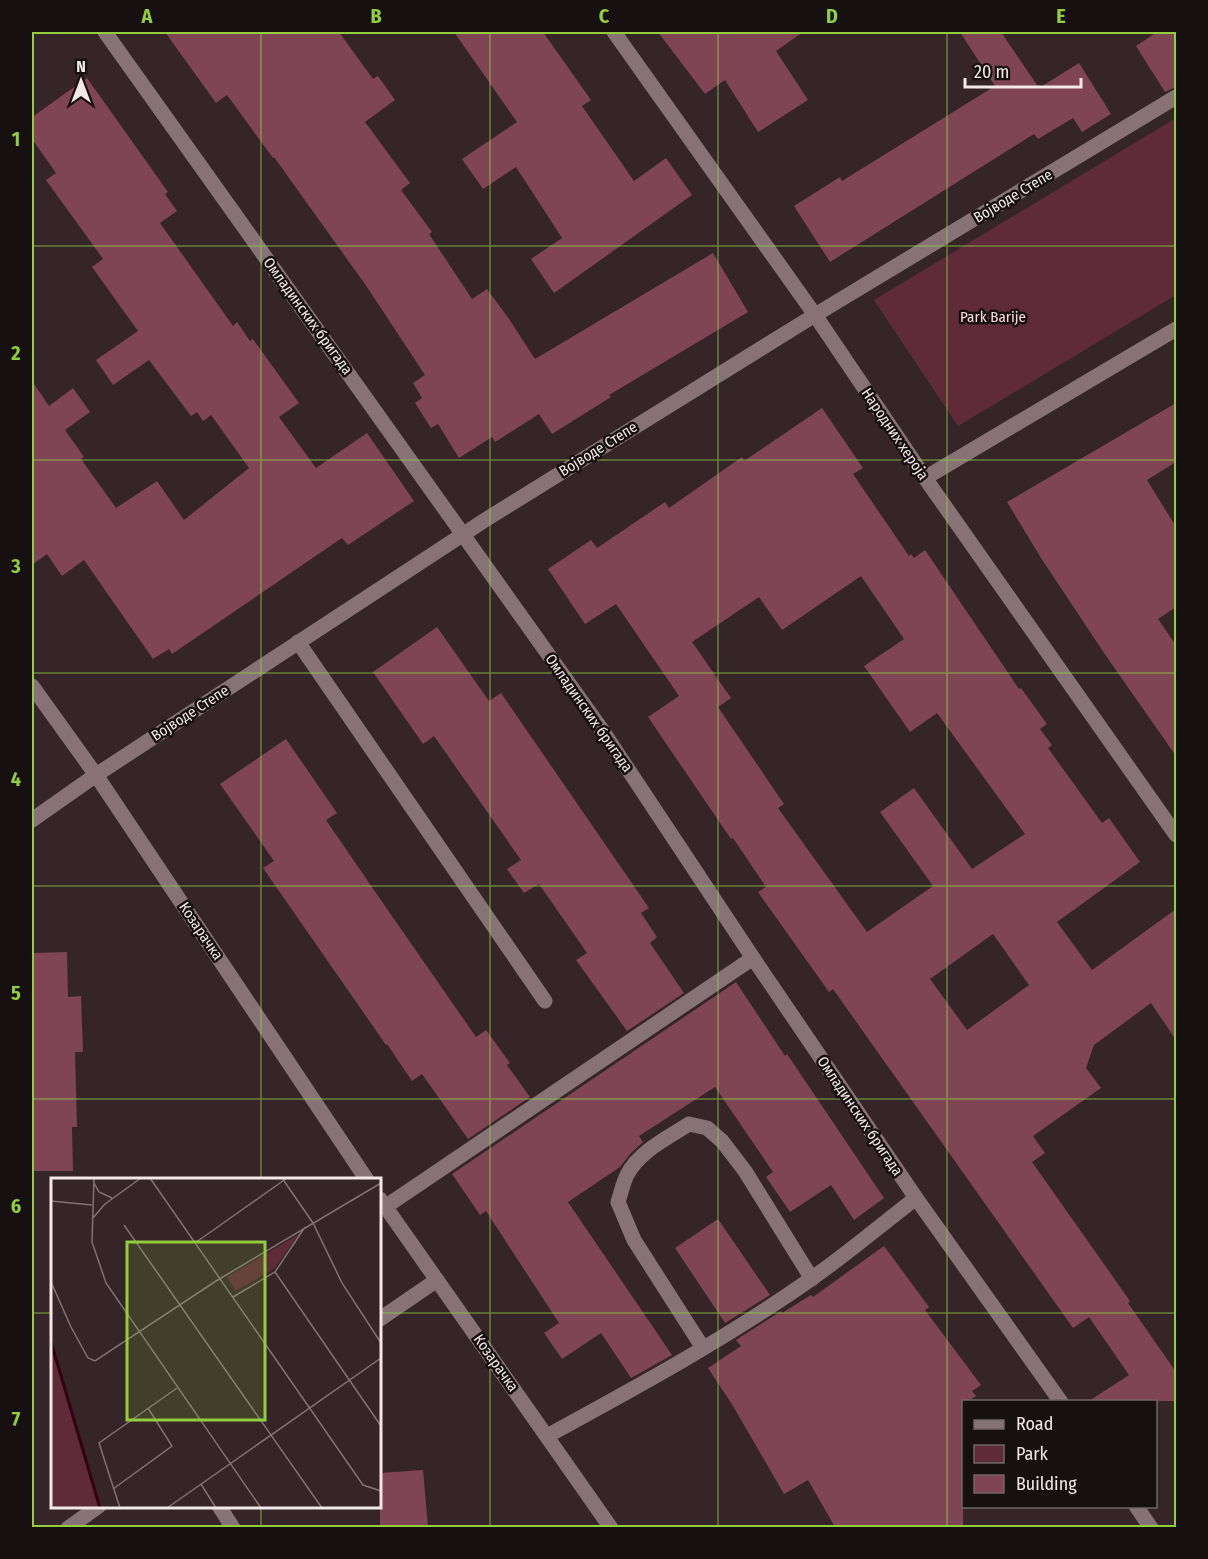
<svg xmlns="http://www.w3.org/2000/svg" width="1208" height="1559" viewBox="0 0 1208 1559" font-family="'Fira Sans Condensed',sans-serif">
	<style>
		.green { fill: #5f2b39 }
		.building { fill: #804554; fill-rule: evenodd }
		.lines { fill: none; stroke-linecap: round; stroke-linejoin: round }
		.service { stroke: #877377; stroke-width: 15 }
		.minor { stroke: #877377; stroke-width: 15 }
		.tertiary { stroke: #877377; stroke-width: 15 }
		.grid { fill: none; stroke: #92cd3e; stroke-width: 1.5; stroke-opacity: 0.55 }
		.labels { text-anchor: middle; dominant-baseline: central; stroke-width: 5; stroke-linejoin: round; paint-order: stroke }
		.street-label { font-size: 15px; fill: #f2e7e9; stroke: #171011 }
		.park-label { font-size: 15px; fill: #fed6de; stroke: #171011 }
		.inset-river { fill: none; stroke: #340114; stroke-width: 3 }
		.inset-road { fill: none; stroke: #817275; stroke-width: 1.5 }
		.view { fill: #92cd3e; fill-opacity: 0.15; stroke: #92cd3e; stroke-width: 3 }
		.inset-edge { fill: none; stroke: #f2e7e9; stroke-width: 3 }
		.neatline { fill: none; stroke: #92cd3e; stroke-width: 2 }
		.grid-label { font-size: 20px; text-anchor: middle; font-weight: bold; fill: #92cd3e }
	</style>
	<rect width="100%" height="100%" fill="#352428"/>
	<polygon class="green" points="1176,118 1176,295 958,426 874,300"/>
	<g class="building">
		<polygon points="165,32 339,32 373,79 378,76 395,100 365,122 410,183 401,190 432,232 429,234 472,299 487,289 509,319 535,359 713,253 748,312 609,395 611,397 552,434 539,414 495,442 492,437 459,458 438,424 431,428 415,403 422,398 413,383 425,375 367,287 274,157 273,158 227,95 216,103"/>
		<polygon points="454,32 543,32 591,100 582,106 634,181 666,158 692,195 554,293 531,259 562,238 516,167 483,189 462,159 517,122"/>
		<polygon points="658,32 803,32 776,51 808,100 758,132 725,80 705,94"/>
		<polygon points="960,32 1001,32 1039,88 1079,63 1111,114 1082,132 1073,118 1038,139 1034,134 830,262 794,206 840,177 842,181 995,86"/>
		<polygon points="1157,32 1176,32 1176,87 1165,92 1136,46"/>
		<polygon points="87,78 168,192 165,194 177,211 160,223 233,326 237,322 250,341 253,339 299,403 279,417 316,468 367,433 414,501 348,545 342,538 172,654 169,649 153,659 84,560 62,576 47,554 32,565 32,381 49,406 73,388 90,412 65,430 84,457 81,459 116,508 157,481 184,520 249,468 211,415 203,421 197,412 191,416 149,360 113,385 96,360 138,331 92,267 103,259 46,180 56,173 32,139 32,117"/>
		<polygon points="1176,403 1176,462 1147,480 1176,527 1176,607 1158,619 1176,645 1176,756 1104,653 1041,558 1007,502"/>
		<path d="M822 408 863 468 853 474 909 556 911 554 914 558 925 550 1019 689 1021 688 1047 724 1040 729 1052 745 1048 748 1102 823 1109 818 1140 862 1057 922 1092 970 1176 909V1040L1151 1003 1094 1045 1086 1068 1101 1088 1033 1136 1045 1153 1032 1162 1130 1301 1128 1303 1176 1372V1401H1089L1129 1375 1089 1317 1073 1328 833 989 829 992 758 892 766 887 733 838 731 839 648 717 679 696 616 604 585 624 548 569 591 540 597 548 665 502 669 508 742 457 744 461ZM861 576 904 639 864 666 910 732 937 713 1025 834 972 869 914 788 880 812 933 886 867 932 778 808 784 804 718 707 731 698 692 642 759 597 782 630ZM993 934 1029 985 967 1030 930 979Z"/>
		<polygon points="437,627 489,701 501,693 649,908 641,913 657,937 650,943 684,993 627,1031 576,960 587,953 539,884 524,893 507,869 521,860 434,736 423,744 373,672"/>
		<polygon points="286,739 337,813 326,820 376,893 476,1037 486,1030 510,1063 507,1065 530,1097 468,1139 422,1074 412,1081 387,1044 386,1045 263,868 274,861 220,784"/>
		<polygon points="67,952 68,997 81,996 83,1052 75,1052 77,1127 72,1127 73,1171 32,1171 32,953"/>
		<polygon points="736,982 785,1056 787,1054 884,1198 854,1220 831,1185 790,1212 766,1177 773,1172 715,1087 639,1136 643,1142 631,1153 620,1167 568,1202 672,1355 631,1378 601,1333 562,1359 544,1333 559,1323 486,1211 480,1215 452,1174"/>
		<polygon points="718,1219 770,1295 725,1323 675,1248"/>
		<polygon points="884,1246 929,1307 925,1310 981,1385 972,1391 976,1396 968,1401 963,1401 963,1527 835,1527 808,1480 784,1494 733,1406 708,1368 741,1346 736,1340 781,1311 782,1313 811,1295 813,1297"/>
		<polygon points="423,1470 428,1527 380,1527 380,1473"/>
	</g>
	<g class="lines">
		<g class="service">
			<polyline points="298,642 545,1001"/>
			<polyline points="385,1207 753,958"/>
			<path d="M703 1348 634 1240 618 1202C621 1193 623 1183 627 1175 638 1152 669 1137 689 1124L707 1128 722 1141 745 1171 812 1279"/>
			<path d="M547 1436C637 1387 727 1338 811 1279 847 1254 881 1225 916 1198"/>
		</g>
		<g class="minor">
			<polyline points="105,32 600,727 753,958 916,1198 1061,1402"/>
			<polyline points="614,32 815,315 925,478 1176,835"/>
			<polyline points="925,478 1176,329"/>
			<polyline points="32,820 96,775 485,520 815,315 1176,97"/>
			<polyline points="380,1319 437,1280"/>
			<polyline points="219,1506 233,1528"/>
			<polyline points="1136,1506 1151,1528"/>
			<polyline points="68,1528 99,1506"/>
		</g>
		<g class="tertiary">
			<polyline points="32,686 96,775 367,1180"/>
			<polyline points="380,1199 611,1528"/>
		</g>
	</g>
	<path class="grid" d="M261 32V1180M490 32V1528M718 32V1528M947 32V1528M32 246H1176M32 460H1176M32 673H1176M32 886H1176M32 1099H1176M32 1313H52M380 1313H1176M261 1506V1528"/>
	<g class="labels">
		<g class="street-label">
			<text transform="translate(1013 196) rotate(-31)">Војводе Степе</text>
			<text transform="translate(308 316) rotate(54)">Омладинских бригада</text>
			<text transform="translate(895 434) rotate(56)">Народних хероја</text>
			<text transform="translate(598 449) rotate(-32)">Војводе Степе</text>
			<text transform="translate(190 713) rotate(-33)">Војводе Степе</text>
			<text transform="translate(589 713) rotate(55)">Омладинских бригада</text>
			<text transform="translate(201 931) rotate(56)">Козарачка</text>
			<text transform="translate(860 1116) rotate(56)">Омладинских бригада</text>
			<text transform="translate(496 1363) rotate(55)">Козарачка</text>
		</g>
		<g class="park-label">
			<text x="993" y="317">Park Barije</text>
		</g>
	</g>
	<g transform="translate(51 1178)">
		<rect width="330" height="330" fill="#352428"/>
		<path d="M248 56 224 90 185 113 176 99ZM0 163 49 330H0Z" fill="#5f2b39"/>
		<path class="inset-river" d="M0 164 49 330"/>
		<path class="inset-road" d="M43 0 41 64 55 105 210 330M99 0 312 307 330 313M231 0 262 45 291 105 330 165M43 5 48 14 61 20M0 23 41 27M41 41 54 26 90 0M73 47 271 330M144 65 236 0M224 94 330 248M0 104 20 149 37 180 44 183 165 103 330 5M182 119 224 94 254 49M150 306 165 330M62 311 121 268 97 230M69 330 48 265 126 210M116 330 330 180"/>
		<path class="view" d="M76 64H214V242H76Z"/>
		<rect width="330" height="330" class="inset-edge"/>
	</g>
	<rect width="1208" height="1559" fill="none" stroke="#171011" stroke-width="66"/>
	<rect x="962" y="1400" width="195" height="108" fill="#171011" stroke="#6f6667" stroke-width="1.5"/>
	<rect x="974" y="1420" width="30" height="9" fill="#877377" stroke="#6f6667" stroke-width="1.5"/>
	<text x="1016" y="1430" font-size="18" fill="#f2e7e9">Road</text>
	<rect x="974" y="1445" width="30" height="18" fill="#5f2b39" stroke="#6f6667" stroke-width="1.5"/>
	<text x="1016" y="1460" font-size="18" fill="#f2e7e9">Park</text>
	<rect x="974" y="1475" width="30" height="18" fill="#804554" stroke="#6f6667" stroke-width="1.5"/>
	<text x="1016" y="1490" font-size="18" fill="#f2e7e9">Building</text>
	<g transform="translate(81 81)" stroke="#171011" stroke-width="4.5" paint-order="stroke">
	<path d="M0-4.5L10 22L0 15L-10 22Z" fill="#f2e7e9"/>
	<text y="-9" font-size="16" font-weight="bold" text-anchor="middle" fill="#f2e7e9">N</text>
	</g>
	<path d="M965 78v9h116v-9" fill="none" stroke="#f2e7e9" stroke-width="3"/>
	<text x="974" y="78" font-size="18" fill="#f2e7e9" stroke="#171011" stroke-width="4.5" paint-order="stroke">20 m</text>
	<rect x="33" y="33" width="1142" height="1493" class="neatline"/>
	<g class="grid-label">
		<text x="147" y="23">A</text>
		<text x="376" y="23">B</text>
		<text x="604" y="23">C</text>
		<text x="832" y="23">D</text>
		<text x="1061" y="23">E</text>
		<text x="16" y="146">1</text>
		<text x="16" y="360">2</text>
		<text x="16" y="573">3</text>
		<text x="16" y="786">4</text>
		<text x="16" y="1000">5</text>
		<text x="16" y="1213">6</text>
		<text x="16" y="1426">7</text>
	</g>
</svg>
